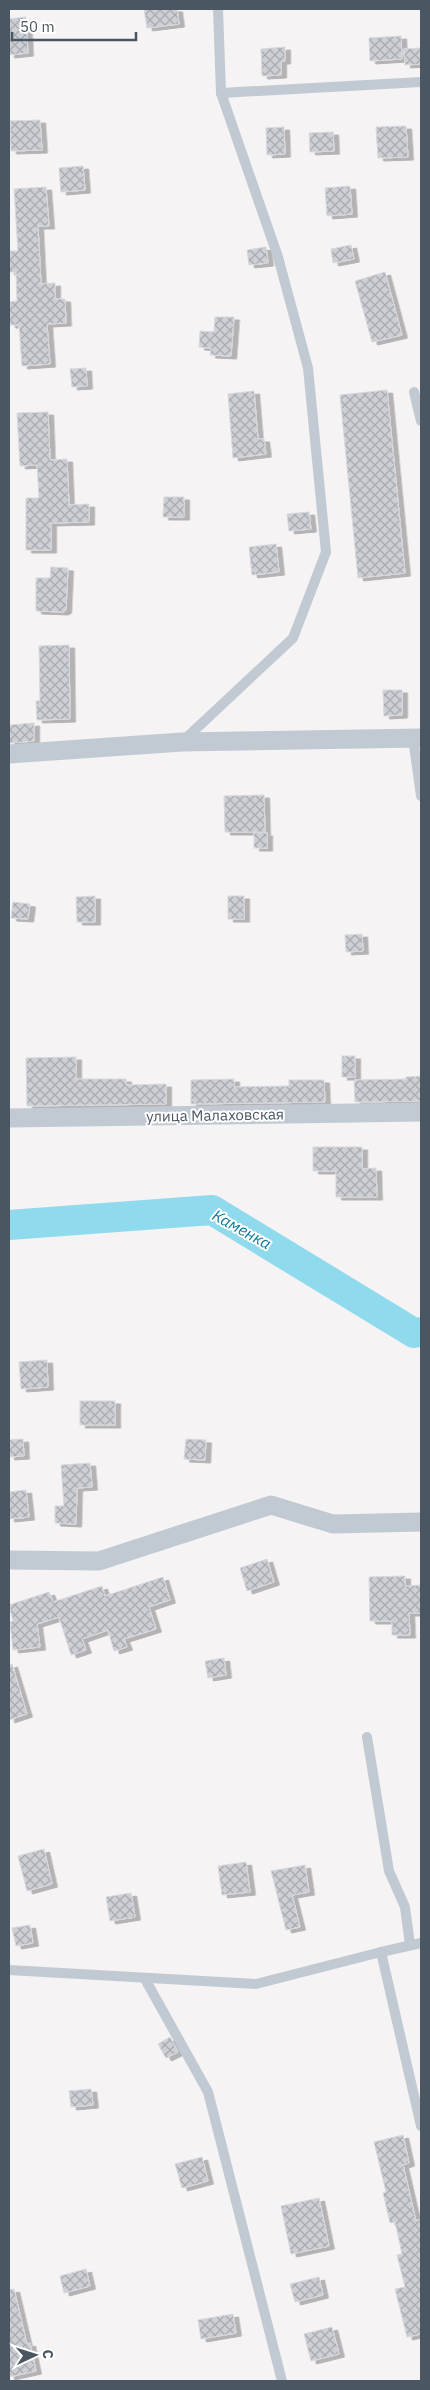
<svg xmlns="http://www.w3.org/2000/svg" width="430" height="2390" viewBox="0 0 430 2390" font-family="'IBM Plex Sans',sans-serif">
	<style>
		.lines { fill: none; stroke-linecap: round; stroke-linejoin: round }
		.river { stroke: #90daee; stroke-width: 30 }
		.building { fill: url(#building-cross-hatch); stroke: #d7d9de; filter: url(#shadow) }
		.service { stroke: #c1cad2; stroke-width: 10 }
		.minor { stroke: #c1cad2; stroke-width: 19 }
		.labels { text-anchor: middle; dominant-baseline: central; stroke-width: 4; stroke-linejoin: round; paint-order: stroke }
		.street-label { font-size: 15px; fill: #4a5661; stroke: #fff }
		.water-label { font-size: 16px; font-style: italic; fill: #0c7c9b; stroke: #fff }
	</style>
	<defs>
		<pattern id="building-cross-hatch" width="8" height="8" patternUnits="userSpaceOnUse" patternTransform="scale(1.25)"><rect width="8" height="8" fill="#cdcfd5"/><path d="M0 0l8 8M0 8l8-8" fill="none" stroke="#a8abb0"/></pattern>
		<filter id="shadow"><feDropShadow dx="5.5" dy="3" stdDeviation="0" flood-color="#0004"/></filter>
	</defs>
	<rect width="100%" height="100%" fill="#f5f3f3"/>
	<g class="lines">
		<polyline class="river" points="9,1225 212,1210 414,1333 421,1332"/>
	</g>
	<g class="building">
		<polygon points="144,9 177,9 179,24 147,28"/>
		<polygon points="26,17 28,53 9,55 9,19"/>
		<polygon points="401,36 402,59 370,61 369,38"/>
		<polygon points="285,47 285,61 281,61 281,75 262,76 261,49"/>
		<polygon points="420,48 421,64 405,65 404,49"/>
		<polygon points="40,120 42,150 11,151 10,121"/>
		<polygon points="406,126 408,157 378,158 376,127"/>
		<polygon points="284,127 285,154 267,155 266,128"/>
		<polygon points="333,132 334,151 310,152 309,133"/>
		<polygon points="83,166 85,190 61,192 59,168"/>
		<polygon points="350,186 352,214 327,216 325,188"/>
		<polygon points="46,187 49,226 38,226 41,284 55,283 55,299 65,299 66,323 47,324 50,364 22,366 19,325 10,325 9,302 17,301 16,272 9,272 9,251 18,251 14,189"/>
		<polygon points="351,245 354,259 333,263 331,249"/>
		<polygon points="266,247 268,263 249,265 247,250"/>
		<polygon points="385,272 402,335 372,342 355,281"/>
		<polygon points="215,317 234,317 231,356 210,355 211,348 199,347 200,331 214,332"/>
		<polygon points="86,368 87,386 72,387 70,369"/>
		<polygon points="387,390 405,573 358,578 340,395"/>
		<polygon points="254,391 258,439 264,439 266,454 233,458 228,394"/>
		<polygon points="48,412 50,460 67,459 69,505 89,504 89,522 51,523 51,550 26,550 26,498 39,498 37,465 20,466 17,413"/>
		<polygon points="164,497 184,497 184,517 163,517"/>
		<polygon points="309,512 311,529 289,531 287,514"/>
		<polygon points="276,544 279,572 252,575 249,547"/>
		<polygon points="51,567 68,568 66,610 63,612 36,611 36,578 50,578"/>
		<polygon points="69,645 70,719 37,720 36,701 40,701 39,646"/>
		<polygon points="383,690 402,690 402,715 384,716"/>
		<polygon points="34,723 34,741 9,743 9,725"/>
		<polygon points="264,795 265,832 225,832 224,796"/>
		<rect x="254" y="833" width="13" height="15"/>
		<polygon points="95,896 95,922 77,922 76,897"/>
		<rect x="228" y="896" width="16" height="23"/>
		<polygon points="13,902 30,904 28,919 11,918"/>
		<polygon points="362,934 363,951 346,952 345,935"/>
		<rect x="342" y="1056" width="13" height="21"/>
		<polygon points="76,1057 76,1079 126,1079 126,1085 166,1084 166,1104 27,1106 26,1058"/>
		<polygon points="421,1076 421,1101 355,1102 354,1080 406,1079 406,1077"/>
		<polygon points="234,1079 234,1087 289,1086 289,1080 324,1080 325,1102 191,1104 191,1080"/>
		<polygon points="313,1147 362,1147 362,1169 376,1168 377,1197 336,1197 336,1171 313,1171"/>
		<polygon points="47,1360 48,1387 21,1389 19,1362"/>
		<rect x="80" y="1401" width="35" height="24"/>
		<polygon points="23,1439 24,1456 9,1457 9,1440"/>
		<polygon points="186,1439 206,1440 205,1460 184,1459"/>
		<polygon points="90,1463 92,1487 77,1488 76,1524 55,1523 55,1506 64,1506 61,1465"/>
		<polygon points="26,1490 29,1517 9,1519 9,1492"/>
		<polygon points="267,1559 274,1582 247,1591 240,1568"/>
		<polygon points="405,1576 405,1586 421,1585 421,1613 409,1613 410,1635 392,1635 392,1621 370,1621 369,1577"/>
		<polygon points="163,1577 170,1600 149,1607 156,1629 124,1639 127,1647 114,1651 108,1630 82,1639 86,1650 71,1655 59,1617 37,1624 40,1647 13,1650 10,1622 13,1621 9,1605 49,1592 53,1602 102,1586 105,1596"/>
		<polygon points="224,1658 226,1675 208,1678 205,1661"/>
		<polygon points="12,1664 27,1714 9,1720 9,1665"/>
		<polygon points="44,1849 52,1884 27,1891 18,1856"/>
		<polygon points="246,1862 250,1892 222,1895 218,1866"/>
		<polygon points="305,1865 309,1892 292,1895 300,1927 286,1930 271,1871"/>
		<polygon points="131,1893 135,1917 110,1921 106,1897"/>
		<polygon points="30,1925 33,1943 16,1946 12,1928"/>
		<polygon points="170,2037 178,2052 166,2058 158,2044"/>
		<polygon points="91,2089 93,2105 71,2107 69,2091"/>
		<polygon points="403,2135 409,2163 403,2165 416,2221 421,2219 421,2334 407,2337 395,2289 405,2287 397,2255 402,2254 395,2222 390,2223 383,2193 386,2192 374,2142"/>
		<polygon points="202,2157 208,2181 182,2188 175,2164"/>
		<polygon points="319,2198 329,2246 291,2254 281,2206"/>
		<polygon points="86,2269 90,2286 64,2293 60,2276"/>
		<polygon points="319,2277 323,2295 295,2302 290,2284"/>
		<polygon points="14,2289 27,2344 30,2343 36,2371 9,2377 9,2290"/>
		<polygon points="233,2314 236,2333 201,2339 198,2320"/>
		<polygon points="332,2327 339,2354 311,2361 304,2334"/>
	</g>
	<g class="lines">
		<g class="service">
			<polyline points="218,9 221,93"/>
			<polyline points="414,392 421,421"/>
			<polyline points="413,738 421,796"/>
			<polyline points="183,741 293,638 326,552 308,368 278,257 221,93 421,82"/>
			<polyline points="367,1737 389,1871 405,1907 410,1945"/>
			<polyline points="381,1952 421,1943"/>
			<polyline points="9,1970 256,1984 381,1952 421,2126"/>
			<polyline points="145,1979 208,2092 282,2381"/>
		</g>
		<g class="minor">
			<polyline points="9,754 182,742 421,738"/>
			<polyline points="9,1118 421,1112"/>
			<polyline points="9,1560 99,1561 271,1505 333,1524 421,1522"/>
		</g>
	</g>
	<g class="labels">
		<g class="street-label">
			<text transform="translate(215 1115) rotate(-1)">улица Малаховская</text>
		</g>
		<g class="water-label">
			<text transform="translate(242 1229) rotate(29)">Каменка</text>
		</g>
	</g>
	<rect width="430" height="2390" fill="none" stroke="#4a5661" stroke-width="20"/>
	<g transform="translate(35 2355) rotate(86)" stroke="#ffffff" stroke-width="4" paint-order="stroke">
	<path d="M0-4L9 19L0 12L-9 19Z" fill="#4a5661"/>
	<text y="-8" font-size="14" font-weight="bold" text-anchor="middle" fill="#4a5661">С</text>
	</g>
	<path d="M12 32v8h124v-8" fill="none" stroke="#4a5661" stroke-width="2.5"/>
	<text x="20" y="32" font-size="15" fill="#4a5661" stroke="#ffffff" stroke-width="4" paint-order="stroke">50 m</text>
</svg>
